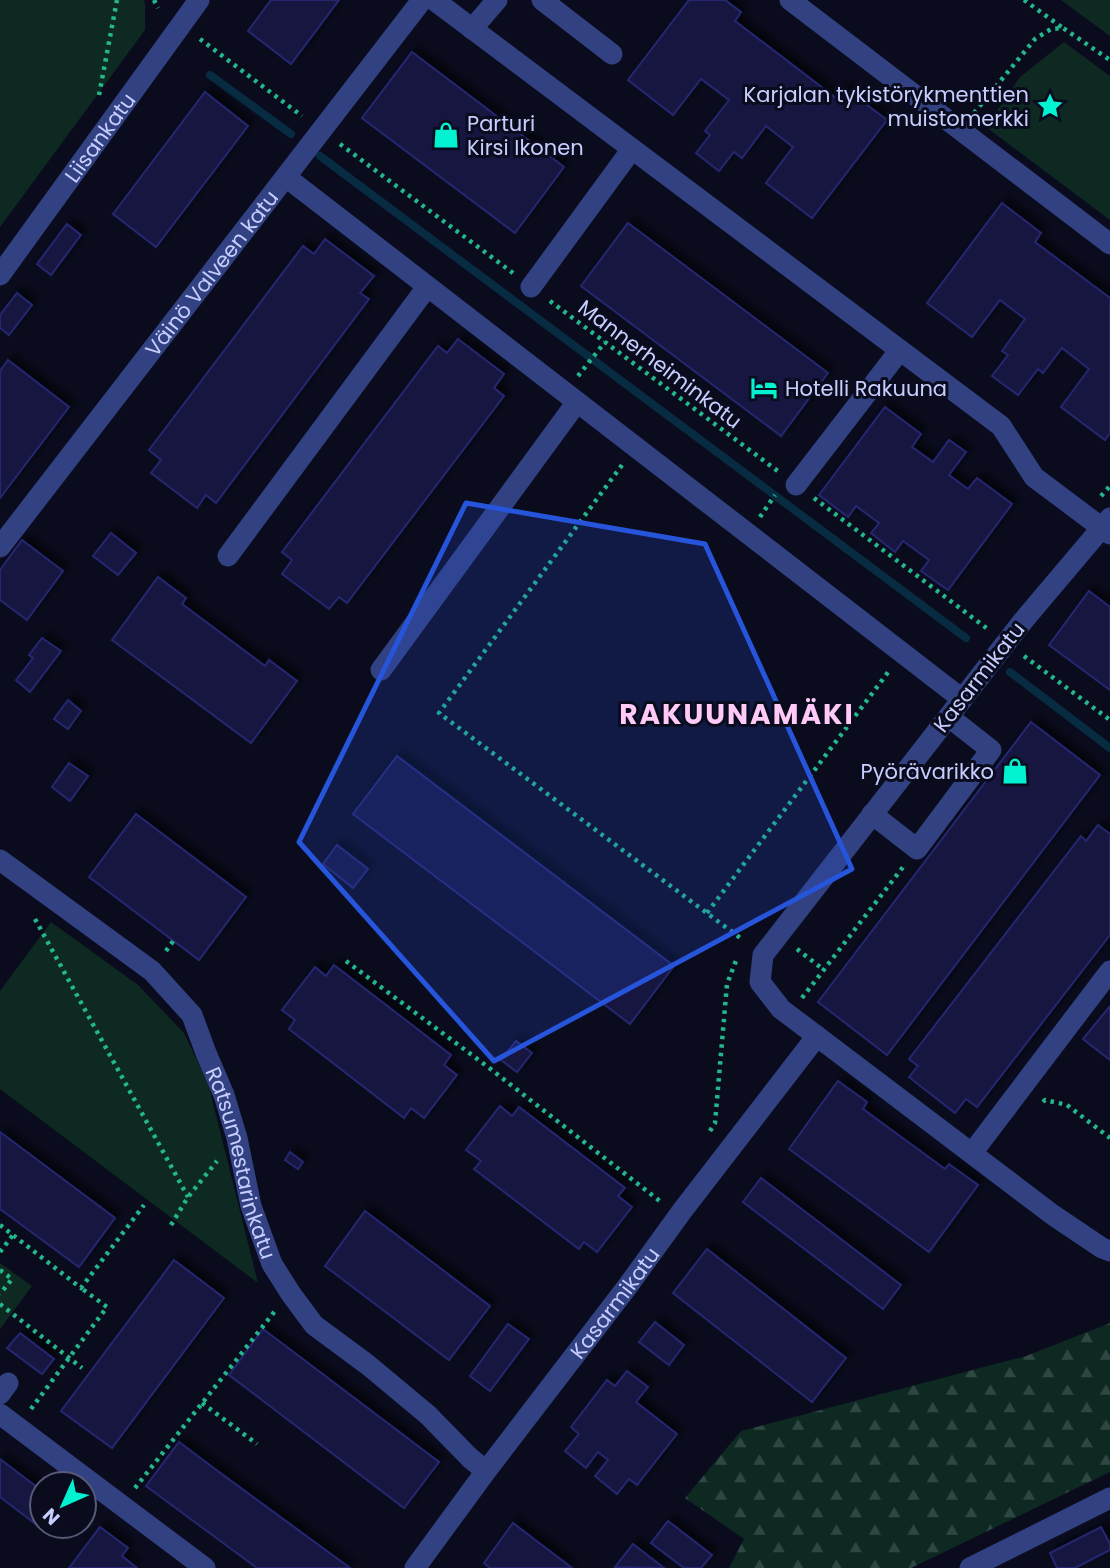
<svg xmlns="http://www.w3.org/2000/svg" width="1110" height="1568" viewBox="0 0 1110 1568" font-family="Poppins,sans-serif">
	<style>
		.green { fill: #0d2921 }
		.forest { fill: url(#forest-firs) }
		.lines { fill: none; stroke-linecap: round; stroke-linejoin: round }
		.stream { stroke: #072b41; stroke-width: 8 }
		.building { fill: #151641; stroke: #25286f; stroke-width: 2; filter: url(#shadow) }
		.path { stroke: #23b78b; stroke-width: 4.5; stroke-dasharray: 3.5 5; stroke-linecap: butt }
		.minor { stroke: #314181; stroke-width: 21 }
		.marked { fill: #2654da; fill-opacity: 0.2; stroke: #2654da; stroke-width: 5; stroke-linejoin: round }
		.labels { text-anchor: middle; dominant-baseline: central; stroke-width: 6; stroke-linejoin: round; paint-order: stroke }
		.poi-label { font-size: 21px; fill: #c7ceff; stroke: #0a0c1e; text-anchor: end }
		.street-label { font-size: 21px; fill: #c7ceff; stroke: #0a0c1e }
		.district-label { font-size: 28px; font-weight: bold; letter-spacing: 2px; fill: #ffc9f8; stroke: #0a0c1e }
	</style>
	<defs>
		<pattern id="forest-firs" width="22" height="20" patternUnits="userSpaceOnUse" patternTransform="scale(1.75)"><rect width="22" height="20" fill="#0d2921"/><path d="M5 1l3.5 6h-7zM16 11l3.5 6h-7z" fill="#2f4742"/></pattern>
		<filter id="shadow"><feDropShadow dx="6" dy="-6" stdDeviation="3.5" flood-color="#0009"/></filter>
	</defs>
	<rect width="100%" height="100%" fill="#0a0c1e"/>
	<g class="green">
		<polygon points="0,0 144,0 145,4 145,30 0,227"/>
		<polygon points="1061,0 1110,0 1110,36"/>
		<polygon points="1064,42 1110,76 1110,220 986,127 1020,77"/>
		<polygon points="51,922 138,985 184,1033 208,1083 258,1283 0,1089 0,991"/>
		<polygon points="0,1263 32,1286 0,1329"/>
	</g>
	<polygon class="forest" points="1110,1323 1110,1472 911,1568 729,1568 744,1539 685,1498 741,1431 1026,1356"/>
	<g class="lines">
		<g class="stream">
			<polyline points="210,75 291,134"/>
			<polyline points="320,156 966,638"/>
			<polyline points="1010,672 1110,748"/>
		</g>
	</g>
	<g class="building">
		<polygon points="271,0 339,0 291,64 248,31"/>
		<polygon points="689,0 725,0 741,12 735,21 836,98 844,88 887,120 812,218 766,183 793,147 766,126 742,158 734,152 719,171 696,153 710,135 705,131 729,100 701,79 673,115 628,80"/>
		<polygon points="412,52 564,167 515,233 362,118"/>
		<polygon points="205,92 248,126 156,247 113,214"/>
		<polygon points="1002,203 1041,233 1035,242 1110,298 1110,433 1105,440 1061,407 1089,369 1062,348 1043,373 1038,369 1018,395 992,376 1008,355 1002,351 1025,319 1000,300 972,337 927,303"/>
		<polygon points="628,223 828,373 781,436 581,286"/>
		<polygon points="67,224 81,235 51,275 37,264"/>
		<polygon points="325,239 374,276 360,293 369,299 216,503 206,495 197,508 151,473 161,460 149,450 303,246 314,254"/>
		<polygon points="17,293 32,305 9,335 0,328 0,315"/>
		<polygon points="458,339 504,374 494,388 504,396 347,603 339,597 329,609 282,574 292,560 282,552 438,346 447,353"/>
		<polygon points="8,360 69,407 0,498 0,371"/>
		<polygon points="885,407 921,434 912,447 933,462 949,440 966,452 949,475 968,489 977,478 1012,504 948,590 921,571 929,560 903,541 895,552 871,533 879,523 856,506 848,517 819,495"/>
		<polygon points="111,533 136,553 118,575 93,556"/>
		<polygon points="22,540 63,571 27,620 0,600 0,570"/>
		<polygon points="158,577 186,598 182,604 265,666 269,660 297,681 251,743 112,640"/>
		<polygon points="1089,591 1110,607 1110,690 1049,645"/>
		<polygon points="42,638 61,651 30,692 16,680 33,658 29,655"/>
		<polygon points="68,700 81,711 68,729 54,719"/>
		<polygon points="1031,722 1100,775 887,1055 818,1002"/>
		<polygon points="397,756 674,966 630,1024 353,814"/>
		<polygon points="69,763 88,776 70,801 52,787"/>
		<polygon points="136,814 246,897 199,960 89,877"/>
		<polygon points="1098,825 1110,834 1110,935 977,1107 966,1099 955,1113 909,1077 918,1066 909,1059 1081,836 1086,841"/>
		<polygon points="337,845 368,869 353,888 323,864"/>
		<polygon points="334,965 451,1055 444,1065 457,1075 424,1118 411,1108 404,1118 289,1029 295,1020 282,1010 315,967 326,976"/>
		<polygon points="1110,1006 1110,1060 1083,1039"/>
		<polygon points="516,1041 532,1053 517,1072 501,1060"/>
		<polygon points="838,1081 867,1102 863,1109 945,1169 949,1164 978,1185 929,1252 789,1149"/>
		<polygon points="500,1106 512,1116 519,1107 625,1188 618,1196 632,1207 597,1252 584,1242 579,1249 474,1169 481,1161 466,1150"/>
		<polygon points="0,1132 115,1218 79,1267 0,1209"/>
		<polygon points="290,1152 303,1162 298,1169 285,1160"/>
		<polygon points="761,1178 901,1285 883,1309 743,1202"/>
		<polygon points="365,1211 490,1306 449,1360 325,1266"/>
		<polygon points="707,1249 846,1358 812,1402 673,1293"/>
		<polygon points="174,1260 224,1298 112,1448 61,1411"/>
		<polygon points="655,1322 684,1345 669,1365 639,1342"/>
		<polygon points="508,1324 529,1339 490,1391 470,1376"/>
		<polygon points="263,1329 439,1462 404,1508 229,1375"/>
		<polygon points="20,1333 54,1359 42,1374 7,1348"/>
		<polygon points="627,1371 648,1387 636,1402 677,1434 637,1485 629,1479 617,1494 595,1476 608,1460 598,1452 586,1468 565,1451 579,1434 571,1427 607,1380 615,1386"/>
		<polygon points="179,1442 219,1472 350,1568 257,1568 146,1486"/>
		<polygon points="0,1459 42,1491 42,1526 54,1526 49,1534 0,1497"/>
		<polygon points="668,1521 712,1555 701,1568 684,1568 651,1543"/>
		<polygon points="513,1523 572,1568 490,1568 484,1563"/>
		<polygon points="100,1527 128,1548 122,1556 137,1568 69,1568"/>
		<polygon points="1101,1527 1110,1544 1110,1550 1075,1568 1057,1568 1050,1553"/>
		<polygon points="633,1544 664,1568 615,1567"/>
	</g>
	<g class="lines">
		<g class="path">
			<polyline points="154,0 158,8"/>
			<polyline points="1024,0 1063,28"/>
			<polyline points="200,39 302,116"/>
			<polyline points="99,95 117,0"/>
			<polyline points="974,113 1035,39 1051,29 1063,28 1110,60"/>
			<polyline points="340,144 513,273"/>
			<polyline points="550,301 779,472"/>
			<polyline points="578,376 605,342"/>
			<polyline points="622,465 439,713 743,940"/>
			<polyline points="1101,496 1110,486"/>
			<polyline points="814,498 989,630"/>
			<polyline points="760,517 775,495"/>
			<polyline points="1024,656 1110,720"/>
			<polyline points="707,913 889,671"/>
			<polyline points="35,919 188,1197"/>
			<polyline points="797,949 824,970"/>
			<polyline points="166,951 174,940"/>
			<polyline points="346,961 488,1067 661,1202"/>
			<polyline points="802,998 903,867"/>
			<polyline points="1043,1102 1045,1100 1067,1105 1110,1138"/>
			<polyline points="710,1131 715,1123 727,984 737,958"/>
			<polyline points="0,1225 81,1288 144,1205"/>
			<polyline points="171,1225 188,1197 217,1161"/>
			<polyline points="0,1252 13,1235"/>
			<polyline points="0,1270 12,1279 0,1294"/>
			<polyline points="0,1304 82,1368"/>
			<polyline points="202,1403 257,1444"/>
			<polyline points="31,1409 107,1307 81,1288"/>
			<polyline points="135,1488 275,1311"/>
		</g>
		<g class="minor">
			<polyline points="434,0 1001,426 1034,477 1110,534"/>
			<polyline points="542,0 612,54"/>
			<polyline points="790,0 1110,244"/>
			<polyline points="472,29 497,0"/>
			<polyline points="286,177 962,699"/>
			<path id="s1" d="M0 275 199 0"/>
			<polyline points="531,287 632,149"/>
			<polyline points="796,485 900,350"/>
			<polyline points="1110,518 1023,621 763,955 760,982 781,1009 1053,1215 1102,1248 1110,1251"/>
			<path id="s2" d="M0 547 422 0"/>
			<polyline points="228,556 427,287"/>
			<polyline points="381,670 577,402"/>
			<polyline points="872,814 917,849 991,750 949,717"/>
			<path id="s3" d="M0 860 152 971 192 1015 206 1053 224 1095 237 1138 251 1206 272 1264 291 1294 314 1325 368 1365 428 1415 470 1458 486 1471"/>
			<polyline points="972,1153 1110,971"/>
			<polyline points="0,1394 8,1383"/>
			<polyline points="0,1414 205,1568"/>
			<path id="s4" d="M415 1568 486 1471 627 1287 682 1211 817 1036"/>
			<polyline points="970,1568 1110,1498"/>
		</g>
	</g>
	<path class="marked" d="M466 503 705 544 852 869 494 1061 299 842Z"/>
	<defs>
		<g id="sight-bare" transform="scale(2.1)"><path d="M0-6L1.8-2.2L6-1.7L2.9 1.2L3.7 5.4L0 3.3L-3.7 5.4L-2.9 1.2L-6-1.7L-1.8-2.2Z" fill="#00f2d1" stroke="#0a0c1e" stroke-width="2.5" paint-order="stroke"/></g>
		<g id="shop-bare" transform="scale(2.1)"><path d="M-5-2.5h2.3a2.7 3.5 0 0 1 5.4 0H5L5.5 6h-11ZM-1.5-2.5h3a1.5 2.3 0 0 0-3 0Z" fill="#00f2d1" stroke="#0a0c1e" stroke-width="2.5" paint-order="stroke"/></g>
		<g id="hotel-bare" transform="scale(2.1)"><path d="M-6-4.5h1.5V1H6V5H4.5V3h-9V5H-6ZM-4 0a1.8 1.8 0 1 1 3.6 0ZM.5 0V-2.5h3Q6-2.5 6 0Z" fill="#00f2d1" stroke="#0a0c1e" stroke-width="2.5" paint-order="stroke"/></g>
	</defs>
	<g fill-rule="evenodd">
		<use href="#sight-bare" x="1050" y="106"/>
		<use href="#shop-bare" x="446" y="135"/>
		<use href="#hotel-bare" x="764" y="388"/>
		<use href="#shop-bare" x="1015" y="771"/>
	</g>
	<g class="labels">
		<g class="poi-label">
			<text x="1029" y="94">Karjalan tykistörykmenttien<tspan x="1029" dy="24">muistomerkki</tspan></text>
			<text x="467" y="123" text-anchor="start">Parturi<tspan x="467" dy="24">Kirsi Ikonen</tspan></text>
			<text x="785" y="388" text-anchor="start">Hotelli Rakuuna</text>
			<text x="994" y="771">Pyörävarikko</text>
		</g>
		<g class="street-label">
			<text stroke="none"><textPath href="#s1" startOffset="170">Liisankatu</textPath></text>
			<text stroke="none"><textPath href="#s2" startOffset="346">Väinö Valveen katu</textPath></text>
			<text transform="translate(660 364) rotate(37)">Mannerheiminkatu</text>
			<text transform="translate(979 677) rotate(-52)">Kasarmikatu</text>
			<text stroke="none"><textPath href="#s3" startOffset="404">Ratsumestarinkatu</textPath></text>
			<text stroke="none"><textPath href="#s4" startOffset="332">Kasarmikatu</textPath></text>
		</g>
		<g class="district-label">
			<text x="737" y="714">RAKUUNAMÄKI</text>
		</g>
	</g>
	<g transform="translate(63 1505) rotate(225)"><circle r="33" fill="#0a0c1e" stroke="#565a78" stroke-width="2"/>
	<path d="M0-5L12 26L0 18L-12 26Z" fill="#00f2d1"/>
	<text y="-10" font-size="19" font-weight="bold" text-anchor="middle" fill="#c7ceff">N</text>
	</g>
</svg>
